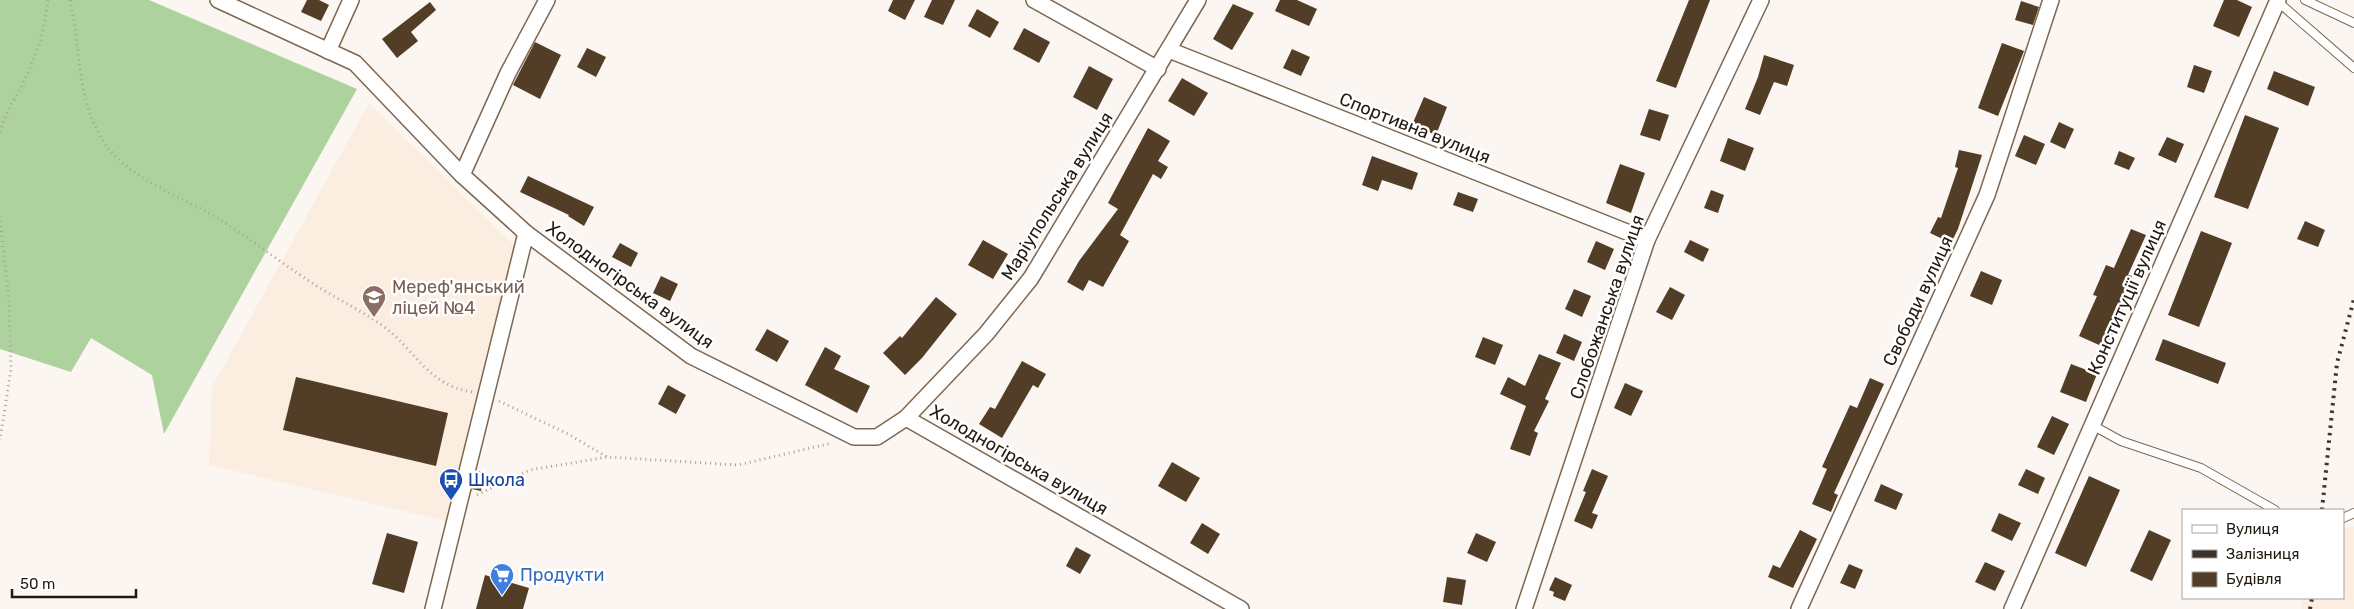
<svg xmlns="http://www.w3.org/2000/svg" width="2354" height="609" viewBox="0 0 2354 609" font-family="Rubik,sans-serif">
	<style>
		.built { fill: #fbeee1 }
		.forest { fill: #aed29d }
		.building { fill: #523d27 }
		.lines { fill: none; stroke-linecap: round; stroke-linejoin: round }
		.service-casing { stroke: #7e6751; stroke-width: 10 }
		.minor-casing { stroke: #7e6751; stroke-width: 18 }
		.path { stroke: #a7a19a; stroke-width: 3; stroke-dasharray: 1 4; stroke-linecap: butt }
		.service { stroke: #fff; stroke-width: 8 }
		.minor { stroke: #fff; stroke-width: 15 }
		.rail { stroke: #3c332b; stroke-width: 4; stroke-dasharray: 2.5 5; stroke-linecap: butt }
		.labels { text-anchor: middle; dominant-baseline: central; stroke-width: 5; stroke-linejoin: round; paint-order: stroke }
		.street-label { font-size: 18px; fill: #221910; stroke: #fff }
		.education-label { font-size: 18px; fill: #785e54; stroke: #fff; text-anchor: start }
		.transit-label { font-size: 18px; fill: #164399; stroke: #fff; text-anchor: start }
		.shop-label { font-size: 18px; fill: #366cbe; stroke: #fff; text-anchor: start }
	</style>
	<rect width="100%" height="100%" fill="#fbf6f1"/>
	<g class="built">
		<polygon points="369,103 517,248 446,521 209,465 212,387"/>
		<polygon points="2354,527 2354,609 2301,609 2302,598 2343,598 2343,528"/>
	</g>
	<polygon class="forest" points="0,0 149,0 357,89 164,434 152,375 91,338 71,372 0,349"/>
	<g class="building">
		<polygon points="307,0 319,0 329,5 321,21 301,12"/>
		<polygon points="893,0 915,0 905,20 888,11"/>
		<polygon points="932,0 955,0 943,25 924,17"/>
		<polygon points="1280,0 1297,0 1317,9 1309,26 1275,11"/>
		<polygon points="1689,0 1710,0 1676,88 1656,81"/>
		<polygon points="2224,0 2237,0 2252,7 2239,37 2213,26"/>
		<polygon points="2021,1 2039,7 2033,25 2015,20"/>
		<polygon points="430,2 436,10 411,32 418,41 397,58 382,39"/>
		<polygon points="1233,4 1254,13 1232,50 1213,39"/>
		<polygon points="977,9 999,22 990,38 968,26"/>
		<polygon points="1024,28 1050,42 1039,63 1013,49"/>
		<polygon points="535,42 561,55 540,99 513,85"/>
		<polygon points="2002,43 2024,51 1998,116 1978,108"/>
		<polygon points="587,48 606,57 596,77 577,67"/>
		<polygon points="1292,49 1310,57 1301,76 1283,68"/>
		<polygon points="1764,55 1794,65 1787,86 1774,82 1760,115 1745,109 1758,77"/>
		<polygon points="2194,65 2212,71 2204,93 2187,87"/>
		<polygon points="1089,66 1113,79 1097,110 1073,97"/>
		<polygon points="2274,71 2315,87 2308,106 2267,89"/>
		<polygon points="1182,78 1208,93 1194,116 1168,101"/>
		<polygon points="1424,97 1447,107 1436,135 1412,125"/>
		<polygon points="1649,109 1669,115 1660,141 1640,135"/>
		<polygon points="2245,115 2279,128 2248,209 2214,197"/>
		<polygon points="2059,122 2074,129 2065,149 2050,142"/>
		<polygon points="1148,128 1170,141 1158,161 1168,167 1161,179 1153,174 1120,235 1129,241 1103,287 1089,280 1083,291 1067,282 1079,261 1118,209 1108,203"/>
		<polygon points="2024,135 2045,144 2036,165 2015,156"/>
		<polygon points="2167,137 2184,144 2176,163 2158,155"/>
		<polygon points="1728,138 1754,148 1745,171 1720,161"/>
		<polygon points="1959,150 1982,155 1958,229 1951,243 1930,233 1938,217 1941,218 1958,168 1955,167"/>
		<polygon points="2119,151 2135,158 2129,170 2114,164"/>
		<polygon points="1372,156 1418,173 1412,190 1382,180 1378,191 1362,185"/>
		<polygon points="1620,164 1645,173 1631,213 1606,203"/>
		<polygon points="528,176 594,207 584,226 568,216 569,215 520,192"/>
		<polygon points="1711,190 1724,195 1718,213 1704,208"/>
		<polygon points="1458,192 1478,199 1473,212 1453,205"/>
		<polygon points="2305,221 2325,230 2318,247 2297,239"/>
		<polygon points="2131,229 2146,235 2128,275 2132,276 2111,324 2117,327 2108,349 2079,336 2097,296 2093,295 2106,265 2114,268"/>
		<polygon points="2201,231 2232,243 2199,327 2168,315"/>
		<polygon points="983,240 1008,254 993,279 968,265"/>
		<polygon points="1690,240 1709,249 1703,262 1684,252"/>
		<polygon points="1596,241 1614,249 1605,270 1587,262"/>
		<polygon points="620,243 638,253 631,267 612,257"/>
		<polygon points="1981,271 2002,280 1992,305 1970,296"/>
		<polygon points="661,276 678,284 670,301 653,293"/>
		<polygon points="1670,287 1685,295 1672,320 1656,312"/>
		<polygon points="1574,289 1591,296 1582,317 1565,309"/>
		<polygon points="936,297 957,314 922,358 905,375 883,353 900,336 902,338"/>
		<polygon points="767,329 789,341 777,362 755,350"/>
		<polygon points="1564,334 1582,342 1574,361 1556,353"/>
		<polygon points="1483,337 1503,345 1495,365 1475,357"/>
		<polygon points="2163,339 2226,363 2218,384 2155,360"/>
		<polygon points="825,347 841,356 834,369 870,386 857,413 805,385"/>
		<polygon points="1539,354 1561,363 1545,399 1549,401 1534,431 1538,433 1530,456 1510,449 1526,406 1500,394 1508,377 1525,386"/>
		<polygon points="1022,361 1046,374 1038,388 1033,385 1002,438 979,424 990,407 995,409"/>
		<polygon points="2071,364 2097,374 2086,402 2060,392"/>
		<polygon points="296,377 448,413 436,466 283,430"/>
		<polygon points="1870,378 1884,384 1834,493 1838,495 1831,512 1812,504 1827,469 1822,467 1850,405 1857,408"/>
		<polygon points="1625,383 1643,391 1631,416 1614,408"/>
		<polygon points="668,385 686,395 676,414 658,404"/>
		<polygon points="2052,416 2069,424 2054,455 2037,447"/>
		<polygon points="1172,462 1200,478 1186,502 1158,486"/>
		<polygon points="1592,469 1608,476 1592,513 1598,515 1592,529 1574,521 1586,492 1583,491"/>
		<polygon points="2026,469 2045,478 2038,494 2018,485"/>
		<polygon points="477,471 485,472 481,491 472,489"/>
		<polygon points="2089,476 2120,490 2086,567 2055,553"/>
		<polygon points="1881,484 1903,494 1896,510 1874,501"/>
		<polygon points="1999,513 2021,523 2012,541 1991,531"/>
		<polygon points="1202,523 1220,534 1208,554 1190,543"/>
		<polygon points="1800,530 1817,539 1793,588 1768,577 1773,565 1780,568"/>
		<polygon points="2149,530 2171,540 2152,581 2130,571"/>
		<polygon points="387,533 418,542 404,593 372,584"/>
		<polygon points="1476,533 1496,542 1487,562 1467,553"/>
		<polygon points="1076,547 1091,555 1080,574 1066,566"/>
		<polygon points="1985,562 2005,571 1995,591 1975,582"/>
		<polygon points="1849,564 1863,570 1855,589 1840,583"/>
		<polygon points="485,575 529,588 523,609 476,609"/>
		<polygon points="1447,577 1466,580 1462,605 1443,602"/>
		<polygon points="1555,577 1572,585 1565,601 1553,596 1554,592 1549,590"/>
	</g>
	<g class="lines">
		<g class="service-casing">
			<g id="service">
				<polyline points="2305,0 2354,23"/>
				<polyline points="2277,1 2354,68"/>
				<polyline points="2092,425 2121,441 2201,468 2275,510"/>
				<polyline points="2343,518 2354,513"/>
			</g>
		</g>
		<g class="minor-casing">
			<g id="minor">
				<polyline points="218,0 355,63 462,175 526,233 691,356 854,437 877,437 906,418 1241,609"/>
				<polyline points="1034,0 1158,69"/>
				<polyline points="1169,50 1647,240"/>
				<polyline points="328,51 351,0"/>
				<polyline points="462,175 508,73 547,0"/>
				<polyline points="906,418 986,334 1031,278 1198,0"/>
				<polyline points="433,609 526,233"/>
				<polyline points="1524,609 1647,240 1761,0"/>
				<polyline points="1799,609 1987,195 2051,0"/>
				<polyline points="2012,609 2278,0"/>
			</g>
		</g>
		<g class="path">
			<path d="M70 0C81 47 76 101 104 142 128 179 183 197 219 219 255 242 289 269 325 291 345 303 365 313 383 326 416 350 427 385 472 392"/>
			<path d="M0 132C6 110 21 90 30 68 40 46 45 24 48 0"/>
			<polyline points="0,221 9,298 11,369 0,440"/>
			<polyline points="499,401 568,434 607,457"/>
			<polyline points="477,495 530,470 607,457 738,465 832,443"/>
		</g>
		<use href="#service" class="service"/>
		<use href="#minor" class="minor"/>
		<g class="rail">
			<polyline points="2322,510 2337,363 2354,299"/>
			<polyline points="2310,609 2312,598"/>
		</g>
	</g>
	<defs>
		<g id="school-pin" transform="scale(1.25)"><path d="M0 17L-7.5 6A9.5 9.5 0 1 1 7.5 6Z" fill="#8d6e63" stroke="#fff"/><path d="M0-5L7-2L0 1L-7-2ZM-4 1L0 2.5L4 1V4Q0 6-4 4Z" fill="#fff"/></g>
		<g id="bus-pin" transform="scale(1.25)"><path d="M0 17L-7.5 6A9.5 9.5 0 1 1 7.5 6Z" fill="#1a4fb4" stroke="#fff"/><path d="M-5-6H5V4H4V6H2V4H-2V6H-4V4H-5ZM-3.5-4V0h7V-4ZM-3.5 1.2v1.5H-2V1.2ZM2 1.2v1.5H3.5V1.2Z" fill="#fff"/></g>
		<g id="supermarket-pin" transform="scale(1.25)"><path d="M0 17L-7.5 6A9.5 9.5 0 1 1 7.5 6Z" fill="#3f7fe0" stroke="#fff"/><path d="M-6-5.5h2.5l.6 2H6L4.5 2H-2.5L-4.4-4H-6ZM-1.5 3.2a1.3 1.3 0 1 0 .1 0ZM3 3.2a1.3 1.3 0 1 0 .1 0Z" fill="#fff"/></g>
	</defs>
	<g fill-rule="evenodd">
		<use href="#school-pin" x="374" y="297"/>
		<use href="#bus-pin" x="451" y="480"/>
		<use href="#supermarket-pin" x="502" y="575"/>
	</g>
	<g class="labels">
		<g class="street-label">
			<text transform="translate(1415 128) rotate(22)">Спортивна вулиця</text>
			<text transform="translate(1057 196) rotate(-58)">Маріупольська вулиця</text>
			<text transform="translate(630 285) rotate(36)">Холодногірська вулиця</text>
			<text transform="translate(2127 297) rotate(-66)">Конституції вулиця</text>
			<text transform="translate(1918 301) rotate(-65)">Свободи вулиця</text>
			<text transform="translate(1607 307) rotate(-71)">Слобожанська вулиця</text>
			<text transform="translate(1019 460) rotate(30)">Холодногірська вулиця</text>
		</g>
		<g class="education-label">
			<text x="392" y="287">Мереф'янський<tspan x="392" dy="21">ліцей №4</tspan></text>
		</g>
		<g class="transit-label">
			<text x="468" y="480">Школа</text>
		</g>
		<g class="shop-label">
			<text x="520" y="575">Продукти</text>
		</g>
	</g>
	<rect x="2182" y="509" width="162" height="90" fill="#ffffff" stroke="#a7a39f"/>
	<rect x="2192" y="525" width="25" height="8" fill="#ffffff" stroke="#a7a39f"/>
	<text x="2226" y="534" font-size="15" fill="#221910">Вулиця</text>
	<rect x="2192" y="550" width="25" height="8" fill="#3c332b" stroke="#a7a39f"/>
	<text x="2226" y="559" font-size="15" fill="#221910">Залізниця</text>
	<rect x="2192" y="572" width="25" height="15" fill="#523d27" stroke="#a7a39f"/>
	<text x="2226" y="584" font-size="15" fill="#221910">Будівля</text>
	<path d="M12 589v8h124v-8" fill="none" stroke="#221910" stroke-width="2.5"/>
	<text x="20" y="589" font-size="15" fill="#221910" stroke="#ffffff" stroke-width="4" paint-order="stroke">50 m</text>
</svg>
